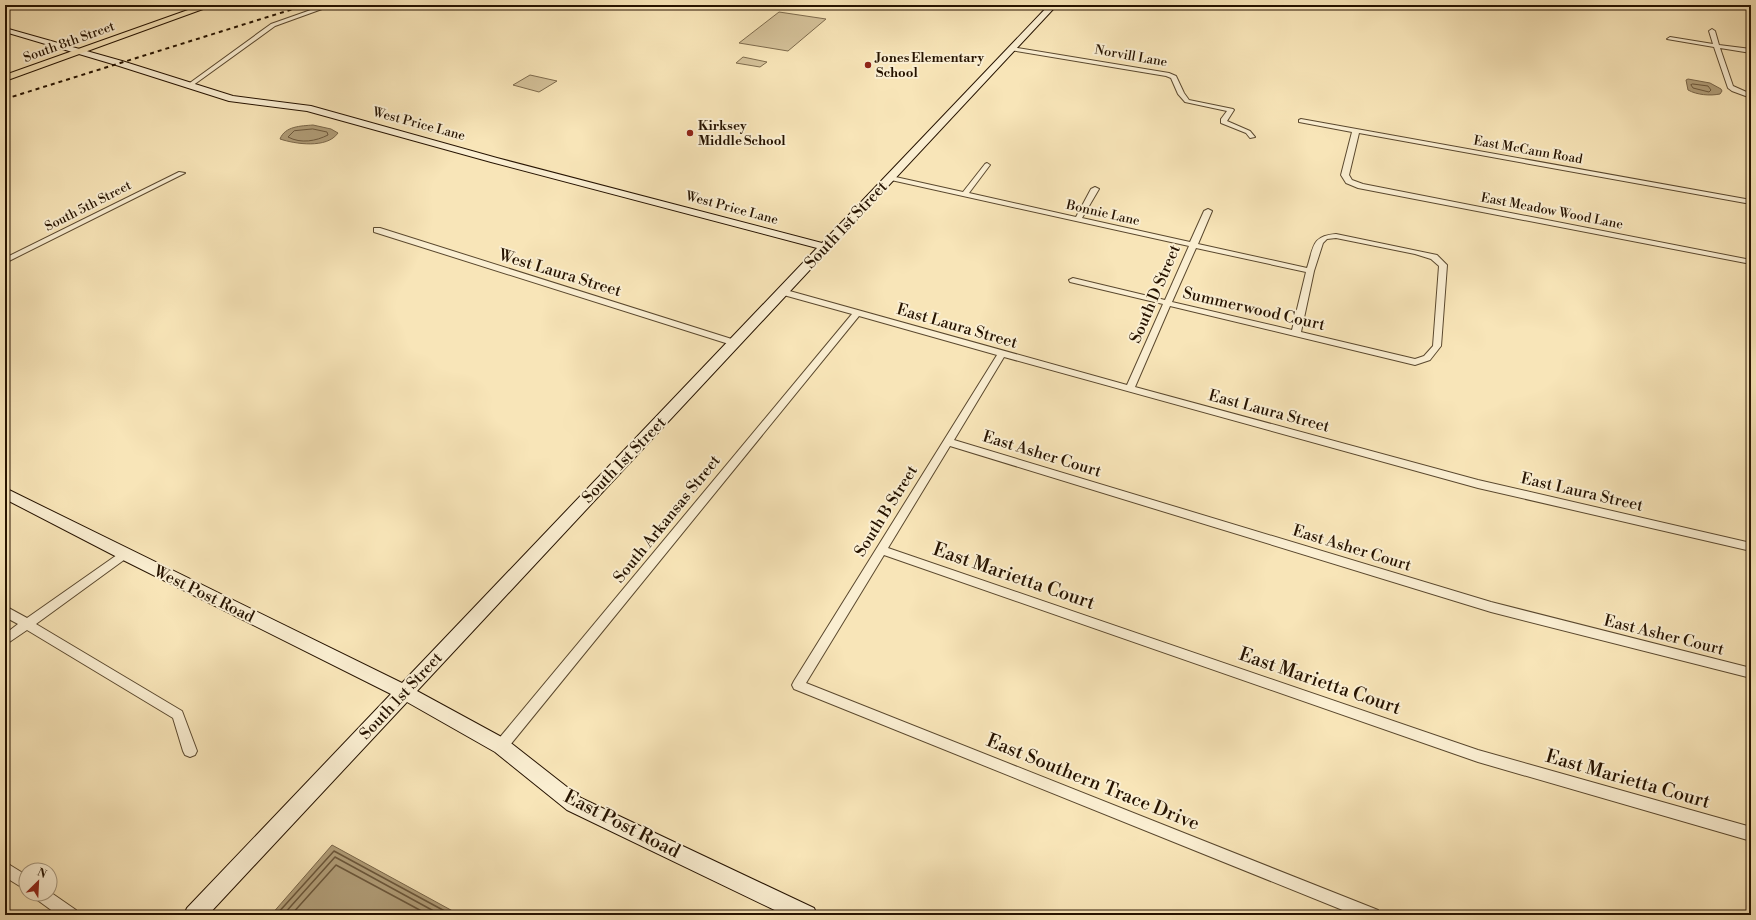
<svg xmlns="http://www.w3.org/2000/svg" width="1756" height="920" viewBox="0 0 1756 920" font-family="'Libre Bodoni',serif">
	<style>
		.green { fill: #d4c199; stroke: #7d6a4c }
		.water { fill: #b19e79; stroke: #796649 }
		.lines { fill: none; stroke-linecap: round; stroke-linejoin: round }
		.shore-far1 { stroke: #6c583c; stroke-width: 1 }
		.shore { stroke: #6c583c; stroke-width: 1.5 }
		.street-casing { stroke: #5a482e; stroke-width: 2 }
		.secondary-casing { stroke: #261300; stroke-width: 2 }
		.primary-casing { stroke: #261300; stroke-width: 2 }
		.street { fill: #faeed1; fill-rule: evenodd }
		.secondary { fill: #faeed1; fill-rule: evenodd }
		.primary { fill: #f8e5b8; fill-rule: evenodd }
		.rail { stroke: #261300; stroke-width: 2; stroke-dasharray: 4 4; stroke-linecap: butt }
		.poi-dot { fill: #8f2418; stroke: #faeed1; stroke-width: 1.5 }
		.labels { text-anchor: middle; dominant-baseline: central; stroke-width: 4; stroke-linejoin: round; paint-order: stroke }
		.far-street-label { font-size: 13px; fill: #261300; stroke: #faeed1 }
		.far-poi-label { font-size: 13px; font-weight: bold; fill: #261300; stroke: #faeed1; text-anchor: start }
		.street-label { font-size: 16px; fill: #261300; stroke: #faeed1 }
		.near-street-label { font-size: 19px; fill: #261300; stroke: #faeed1 }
	</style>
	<rect width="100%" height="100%" fill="#f8e5b8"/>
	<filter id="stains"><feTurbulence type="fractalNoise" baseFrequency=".005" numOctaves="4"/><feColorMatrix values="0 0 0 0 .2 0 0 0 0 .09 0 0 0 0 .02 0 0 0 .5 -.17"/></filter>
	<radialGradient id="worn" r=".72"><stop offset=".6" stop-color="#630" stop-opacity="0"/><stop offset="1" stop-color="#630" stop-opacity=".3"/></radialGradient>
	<g class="green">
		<polygon points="779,12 826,19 788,51 739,43"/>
		<polygon points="743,57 767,62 760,67 736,63"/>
		<polygon points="530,75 557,81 539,92 513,85"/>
	</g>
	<g class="water">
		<path d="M1688 79 1710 83 1721 89 1722 91 1720 94C1710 96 1697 95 1688 90L1686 80Z"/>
		<path d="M313 125 331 129 338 133C327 149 295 144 280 139 285 126 301 126 313 125Z"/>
		<polygon points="332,845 460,915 271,915"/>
	</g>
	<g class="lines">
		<g class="shore-far1">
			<polygon points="1693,84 1708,86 1711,90 1709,92 1693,88 1691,85"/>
			<path d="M313 129 327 132 328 135C316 141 301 144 288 137L294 131Z"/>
		</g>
		<g class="shore">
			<polyline points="276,915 334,851 452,915"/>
			<polyline points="283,915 335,857 441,915"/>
			<polyline points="291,915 336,865 429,915"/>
		</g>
		<g class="street-casing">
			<g id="street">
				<polygon points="325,5 333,5 275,26 192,86 187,85 271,24"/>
				<polygon points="1712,29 1715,31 1719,45 1751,49 1751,53 1720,48 1733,86 1751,94 1751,98 1732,91 1728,88 1714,47 1667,39 1670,37 1713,44 1709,31"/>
				<polygon points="1012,47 1169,73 1176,76 1184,93 1189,100 1233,109 1234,110 1227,121 1250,131 1255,137 1250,138 1246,133 1221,123 1221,119 1227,111 1185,102 1178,94 1171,78 1166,76 1010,50 1009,49"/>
				<polygon points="1301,119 1751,200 1751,204 1359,133 1349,175 1352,180 1363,184 1751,260 1751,264 1358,188 1346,183 1341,175 1352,132 1299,122 1299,120"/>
				<path d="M987 163 990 165 969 193 1076 217 1091 189 1095 187 1099 189 1082 218 1190 242 1204 211 1208 209 1212 211 1198 244 1307 268C1314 247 1311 236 1336 234L1437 255 1447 265 1441 346 1430 360 1415 365 1170 306 1135 387 1478 480 1751 543V551L1478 488 1004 357 954 440 1491 602 1751 668V678L1491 612 950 446 888 548 1478 750 1751 827V841L1478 762 884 555 806 683 1373 908 1378 910 1380 915H1355L794 689 792 685 794 681 997 355 859 316 506 750 501 752 496 750 495 746 496 742 852 314 780 294V290H786L1127 385 1163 304 1070 282 1069 280 1073 278 1165 300 1189 246 891 180 887 178 891 176 963 192 985 164ZM1336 238 1415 254 1431 259 1439 266 1433 346 1424 356 1415 359 1301 332 1314 271 1323 243 1327 239ZM1196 248 1306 272 1292 330 1172 302Z"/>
				<polygon points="179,172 185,173 5,263 5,258"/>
				<polygon points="374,228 380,228 738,341 739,343 735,346 732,345 374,232"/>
				<polygon points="124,550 128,551 129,554 128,557 36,624 182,711 197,751 195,755 190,757 185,755 183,751 173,718 27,630 5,645 5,634 18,624 5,617 5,606 27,618"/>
				<polygon points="5,862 26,875 26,890 5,877"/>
				<polygon points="50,892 76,910 78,915 58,915 36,899 34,894 50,894"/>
			</g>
		</g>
		<g class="secondary-casing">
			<polygon id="secondary" points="1049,5 1057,5 417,691 507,740 581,798 814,908 817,915 785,915 567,810 495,752 407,702 208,915 184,915 187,908 391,694 119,558 5,499 5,488 402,683 817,248 491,162 307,111 229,101 116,65 5,32 5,28 122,61 233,96 311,106 497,158 822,243"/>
		</g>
		<g class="primary-casing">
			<polygon id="primary" points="202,5 214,5 5,81 5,75"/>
		</g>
		<use href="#street" class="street"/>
		<use href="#secondary" class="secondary"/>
		<use href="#primary" class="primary"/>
		<polyline class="rail" points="5,99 306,5"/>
	</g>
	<g class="poi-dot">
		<circle cx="868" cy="65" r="4"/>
		<circle cx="690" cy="133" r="4"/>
	</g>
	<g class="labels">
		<g class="far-street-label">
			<text transform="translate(69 42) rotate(-20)">South 8th Street</text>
			<text transform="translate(1131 56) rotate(10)">Norvill Lane</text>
			<text transform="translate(419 124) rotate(15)">West Price Lane</text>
			<text transform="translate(1528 150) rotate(10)">East McCann Road</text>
			<text transform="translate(88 206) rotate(-27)">South 5th Street</text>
			<text transform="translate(732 208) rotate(15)">West Price Lane</text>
			<text transform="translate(1552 211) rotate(11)">East Meadow Wood Lane</text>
			<text transform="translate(1103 213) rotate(13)">Bonnie Lane</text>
		</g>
		<g class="far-poi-label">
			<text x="876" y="58">Jones Elementary<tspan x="876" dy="15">School</tspan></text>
			<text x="698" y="126">Kirksey<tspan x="698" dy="15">Middle School</tspan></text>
		</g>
		<g class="street-label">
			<text transform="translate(846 225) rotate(-47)">South 1st Street</text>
			<text transform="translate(560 273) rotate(17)">West Laura Street</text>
			<text transform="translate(1155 294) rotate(-67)">South D Street</text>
			<text transform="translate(1254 309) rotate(13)">Summerwood Court</text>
			<text transform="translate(957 326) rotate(16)">East Laura Street</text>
			<text transform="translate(1269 411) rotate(15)">East Laura Street</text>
			<text transform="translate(1042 454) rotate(17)">East Asher Court</text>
			<text transform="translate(624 460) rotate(-46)">South 1st Street</text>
			<text transform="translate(1582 492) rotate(13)">East Laura Street</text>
			<text transform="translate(886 511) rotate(-58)">South B Street</text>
			<text transform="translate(667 519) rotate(-51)">South Arkansas Street</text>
			<text transform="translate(1352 548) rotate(17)">East Asher Court</text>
			<text transform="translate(204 594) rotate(26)">West Post Road</text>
			<text transform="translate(1664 635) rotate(14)">East Asher Court</text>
			<text transform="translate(401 696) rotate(-47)">South 1st Street</text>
		</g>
		<g class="near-street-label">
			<text transform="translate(1014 576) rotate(19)">East Marietta Court</text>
			<text transform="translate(1320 681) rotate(19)">East Marietta Court</text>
			<text transform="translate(1628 779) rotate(16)">East Marietta Court</text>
			<text transform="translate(1093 782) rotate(22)">East Southern Trace Drive</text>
			<text transform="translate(622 824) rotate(27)">East Post Road</text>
		</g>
	</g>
	<rect width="1756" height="920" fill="none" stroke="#f8e5b8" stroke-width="20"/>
	<rect x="6" y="6" width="1744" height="908" fill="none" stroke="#261300" stroke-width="2"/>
	<rect x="10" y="10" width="1736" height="900" fill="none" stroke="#261300"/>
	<g transform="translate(38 882) rotate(24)"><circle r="19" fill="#faeed1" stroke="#a5967d"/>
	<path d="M0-3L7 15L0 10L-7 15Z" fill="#8f2418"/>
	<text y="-6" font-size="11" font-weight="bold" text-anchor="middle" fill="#261300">N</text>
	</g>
	<rect width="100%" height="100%" filter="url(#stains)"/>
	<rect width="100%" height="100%" fill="url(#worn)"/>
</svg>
